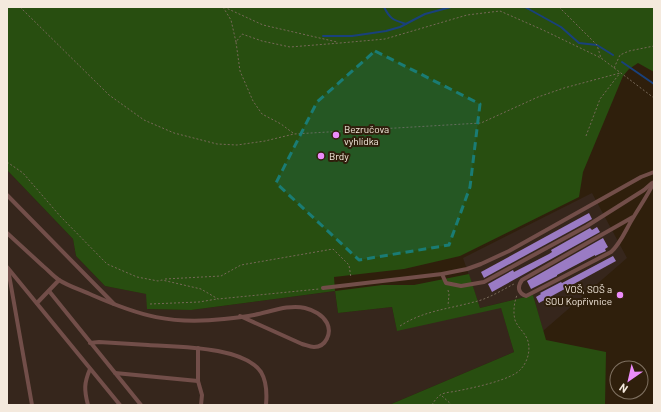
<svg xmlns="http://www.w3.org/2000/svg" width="661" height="412" viewBox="0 0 661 412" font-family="Barlow,sans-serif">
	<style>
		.industrial { fill: #36261c }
		.green { fill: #284e10 }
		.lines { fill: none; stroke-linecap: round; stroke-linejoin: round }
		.stream { stroke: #19417c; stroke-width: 2 }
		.building { fill: #9a7bc4 }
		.path { stroke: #776958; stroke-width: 1; stroke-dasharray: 2 2; stroke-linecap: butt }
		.service { stroke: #724e49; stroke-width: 4 }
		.marked { fill: #1a7c74; fill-opacity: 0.2; stroke: #1a7c74; stroke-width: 3; stroke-dasharray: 8 5; stroke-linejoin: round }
		.poi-dot { fill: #ec8cfb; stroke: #2f1f0c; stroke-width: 1.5 }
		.labels { text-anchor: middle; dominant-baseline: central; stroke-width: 4; stroke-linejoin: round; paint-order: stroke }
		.poi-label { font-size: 10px; fill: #f4e9dd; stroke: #2f1f0c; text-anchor: start }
	</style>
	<rect width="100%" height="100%" fill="#2f1f0c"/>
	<g class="industrial">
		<polygon points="7,170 73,239 76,256 105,286 147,294 147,309 191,310 335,291 338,313 392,307 397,330 501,307 514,352 389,405 7,405"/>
		<polygon points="592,193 627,258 543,331 533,295 480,308 463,258"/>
	</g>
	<polygon class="green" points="7,7 654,7 654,72 638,63 629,69 623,76 583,172 579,197 460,256 404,269 334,277 335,291 382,285 414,285 469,274 480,308 533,295 546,340 606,352 605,405 389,405 514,352 501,308 397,331 392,307 338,313 335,291 191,310 147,309 146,294 105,286 76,256 73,239 7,170"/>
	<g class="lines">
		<g class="stream">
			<path d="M384 7C390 19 393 20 406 24"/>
			<polyline points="525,7 561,27 579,43 597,45 613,55"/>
			<polyline points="323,36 352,36 386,31 400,27 425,14 451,7"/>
			<polyline points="622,62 654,84"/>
		</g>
	</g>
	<g class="building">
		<polygon points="589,213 592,219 585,223 484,278 481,272"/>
		<polygon points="597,227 600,232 492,292 488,284 513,270 514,272 549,254 552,252 551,250 590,228 592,230"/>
		<polygon points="603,238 608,247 605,249 606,251 595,256 595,255 557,275 557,276 531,289 527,281"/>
		<polygon points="613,256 616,261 539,303 536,297 541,294 540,293 561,282 562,283"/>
	</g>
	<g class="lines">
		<g class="path">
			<polyline points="20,7 109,95 144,120 174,133 217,144 237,145 265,141 294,134 481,123 538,97 564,88 620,73"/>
			<polyline points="223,7 231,20 236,42"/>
			<polyline points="224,7 263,25 337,42"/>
			<polyline points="559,7 597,45 601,58"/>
			<polyline points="614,68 620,55 629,51 654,46"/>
			<polyline points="293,133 281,124 262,114 253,101 240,71 236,42 242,34 262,41 290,47 340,43 385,39 467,15 500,11 543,30 601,58 654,98"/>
			<polyline points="586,136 600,99 620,73"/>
			<polyline points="7,162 23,173 60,216 107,264 137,277 158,281 162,280 201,289 218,299 319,289"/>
			<polyline points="165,279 221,276 241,265 333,249 349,265 351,278"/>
			<polyline points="448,290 449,294 448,306"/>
			<polyline points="150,304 199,302 217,299"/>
			<path d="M400 326C423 311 448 309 474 302 488 299 502 290 514 284"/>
			<polyline points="442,396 452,405"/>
			<path d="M432 405C434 401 438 396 442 394 447 392 453 392 457 391 472 388 512 380 521 369 529 360 532 345 525 335 522 330 517 326 515 320 513 312 514 303 517 295"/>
		</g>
		<g class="service">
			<polyline points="7,195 114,304"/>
			<path d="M633 217 522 280C517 287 518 293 526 296L530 294 611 252C621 243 626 229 633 218 640 206 648 195 654 182"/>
			<path d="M7 233C19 244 31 255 43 266 48 270 53 276 59 280 68 286 81 290 92 295 140 316 171 325 224 319 234 318 244 317 254 315 270 312 289 304 305 308 313 310 323 315 327 323 332 333 326 347 314 347 310 347 306 345 302 344L240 316"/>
			<polyline points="7,267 120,405"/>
			<polyline points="8,269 32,405"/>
			<polyline points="442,274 446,283 461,286 484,282 587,226 644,190 652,183"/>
			<polyline points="323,288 442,274 467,269 481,264 509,251 641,177 654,172"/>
			<polyline points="49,291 141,405"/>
			<polyline points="37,303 59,280"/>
			<path d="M90 343 99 342C115 343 132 344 148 345 177 347 243 346 261 372 267 382 267 394 266 405"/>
			<polyline points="198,348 198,381 202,395 201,405"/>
			<polyline points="115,373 198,381"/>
			<path d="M88 405C84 390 84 383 90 369"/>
		</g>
	</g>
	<path class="marked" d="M375 51 480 104 470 187 449 245 359 260 276 183 317 102Z"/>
	<g class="poi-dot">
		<circle cx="336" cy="135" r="4"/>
		<circle cx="321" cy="156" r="4"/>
		<circle cx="620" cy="295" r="4"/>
	</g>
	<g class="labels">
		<g class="poi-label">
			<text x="344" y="129">Bezručova<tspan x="344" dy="12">vyhlídka</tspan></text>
			<text x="329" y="156">Brdy</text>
			<text x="612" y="289" text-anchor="end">VOŠ, SOŠ a<tspan x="612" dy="12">SOU Kopřivnice</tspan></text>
		</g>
	</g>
	<rect width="661" height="412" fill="none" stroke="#f4e9dd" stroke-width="16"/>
	<g transform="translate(629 380) rotate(214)"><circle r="19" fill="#2f1f0c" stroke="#7e7060"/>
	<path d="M0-3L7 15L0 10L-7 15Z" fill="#ec8cfb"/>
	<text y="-6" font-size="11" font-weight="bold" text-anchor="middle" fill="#f4e9dd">N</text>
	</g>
</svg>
